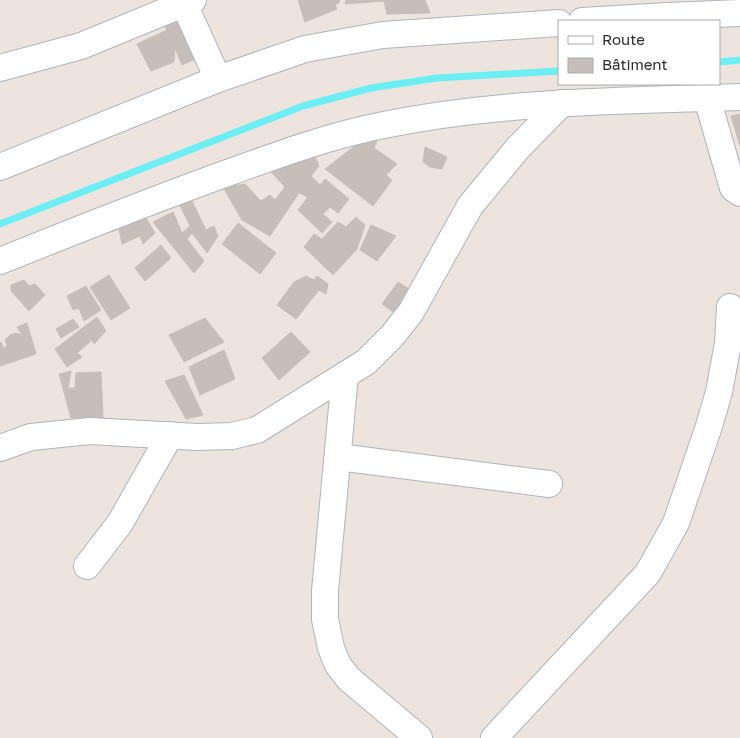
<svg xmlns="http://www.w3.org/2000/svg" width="740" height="738" viewBox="0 0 740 738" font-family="'Golos Text',sans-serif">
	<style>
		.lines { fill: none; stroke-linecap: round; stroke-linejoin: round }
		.stream { stroke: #6ceef5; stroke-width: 7 }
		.building { fill: #c6bfb9; stroke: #cabfb7 }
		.minor-casing { stroke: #aeb4bc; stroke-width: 28 }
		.minor { stroke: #fff; stroke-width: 26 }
	</style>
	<rect width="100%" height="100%" fill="#eee4de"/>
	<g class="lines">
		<g class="stream">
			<polyline points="719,62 740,60"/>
			<polyline points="0,224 303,106 371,88 437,78 559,71"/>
		</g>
	</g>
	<g class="building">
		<polygon points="298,0 339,0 340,2 335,5 337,9 305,22"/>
		<polygon points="346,0 425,0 430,13 387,14 384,1 345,4"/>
		<polygon points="182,16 200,57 182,65 175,48 174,62 151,71 137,44 167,30 163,24"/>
		<polygon points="740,114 740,146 731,116"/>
		<polygon points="378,139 374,148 397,164 386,175 392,180 373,206 325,169 356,145"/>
		<polygon points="425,147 447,157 442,169 430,167 423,162"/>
		<polygon points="314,155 319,166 311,176 320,185 325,179 349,199 338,213 330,207 323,214 332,222 322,233 298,210 308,197 299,193 270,236 242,220 223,187 245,184 261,201 270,195 275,200 285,187 271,172"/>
		<polygon points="190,197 206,230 214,226 218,236 207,253 192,233 187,239 204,261 194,273 153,222 173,212 182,233 190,226 179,204"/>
		<polygon points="138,205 155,233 143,244 140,236 122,244 119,229 110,232 105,221"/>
		<polygon points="356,217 365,225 357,249 333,275 304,247 314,234 322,239 338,222 346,227"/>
		<polygon points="238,223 276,253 260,274 222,244"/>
		<polygon points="371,225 396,236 377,261 360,250"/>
		<polygon points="161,245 171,258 145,281 135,268"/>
		<polygon points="109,275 130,308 111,320 90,287"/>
		<polygon points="306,276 314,280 317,276 328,284 326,294 319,290 296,319 277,305 294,282"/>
		<polygon points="24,280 29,286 35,284 45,295 29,311 11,291 11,285"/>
		<polygon points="398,282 412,291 396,314 382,304"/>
		<polygon points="86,286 101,310 84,321 79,308 73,310 67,296"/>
		<polygon points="97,317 106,331 94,344 92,340 77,353 82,357 67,367 55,349"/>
		<polygon points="205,318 224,342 184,362 169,335"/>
		<polygon points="73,319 79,327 61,338 56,329"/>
		<polygon points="27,323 36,354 0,366 0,343 1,342 4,349 7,345 5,340 10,335 16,333 22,335 17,327"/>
		<polygon points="291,332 310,352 279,380 262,358"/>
		<polygon points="224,350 235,379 200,395 189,367"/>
		<polygon points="71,371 68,388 75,388 76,373 101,372 103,418 71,418 59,374"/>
		<polygon points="184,375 203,415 186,419 165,381"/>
	</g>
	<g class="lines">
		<g class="minor-casing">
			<g id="minor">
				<polyline points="181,0 184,4 218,79"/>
				<polyline points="582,21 667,16 740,13"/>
				<polyline points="0,68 81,46 193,0"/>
				<polyline points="707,98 733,188 740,193"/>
				<polyline points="0,167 218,79 305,49 383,35 559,23"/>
				<path d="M0 261C77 230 155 199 233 171 283 153 332 135 384 125 501 101 621 101 740 97"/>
				<polyline points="345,375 325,591 325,619 331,648 338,665 349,679 419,738"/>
				<polyline points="0,448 31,437 90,431 197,437 232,436 257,430 366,362 392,336 411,312 470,206 517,149 562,103"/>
				<polyline points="338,457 549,484"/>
				<polyline points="87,566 120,523 170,435"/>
				<polyline points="494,738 648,573 676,523 709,426 719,392 728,343 730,307"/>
			</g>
		</g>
		<use href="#minor" class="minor"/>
	</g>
	<rect x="558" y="20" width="162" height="65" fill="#ffffff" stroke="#ababab"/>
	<rect x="568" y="36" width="25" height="8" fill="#ffffff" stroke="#ababab"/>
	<text x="602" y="45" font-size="15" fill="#2c2c2c">Route</text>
	<rect x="568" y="58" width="25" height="15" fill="#c6bfb9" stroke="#ababab"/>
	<text x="602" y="70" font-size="15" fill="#2c2c2c">Bâtiment</text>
</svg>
